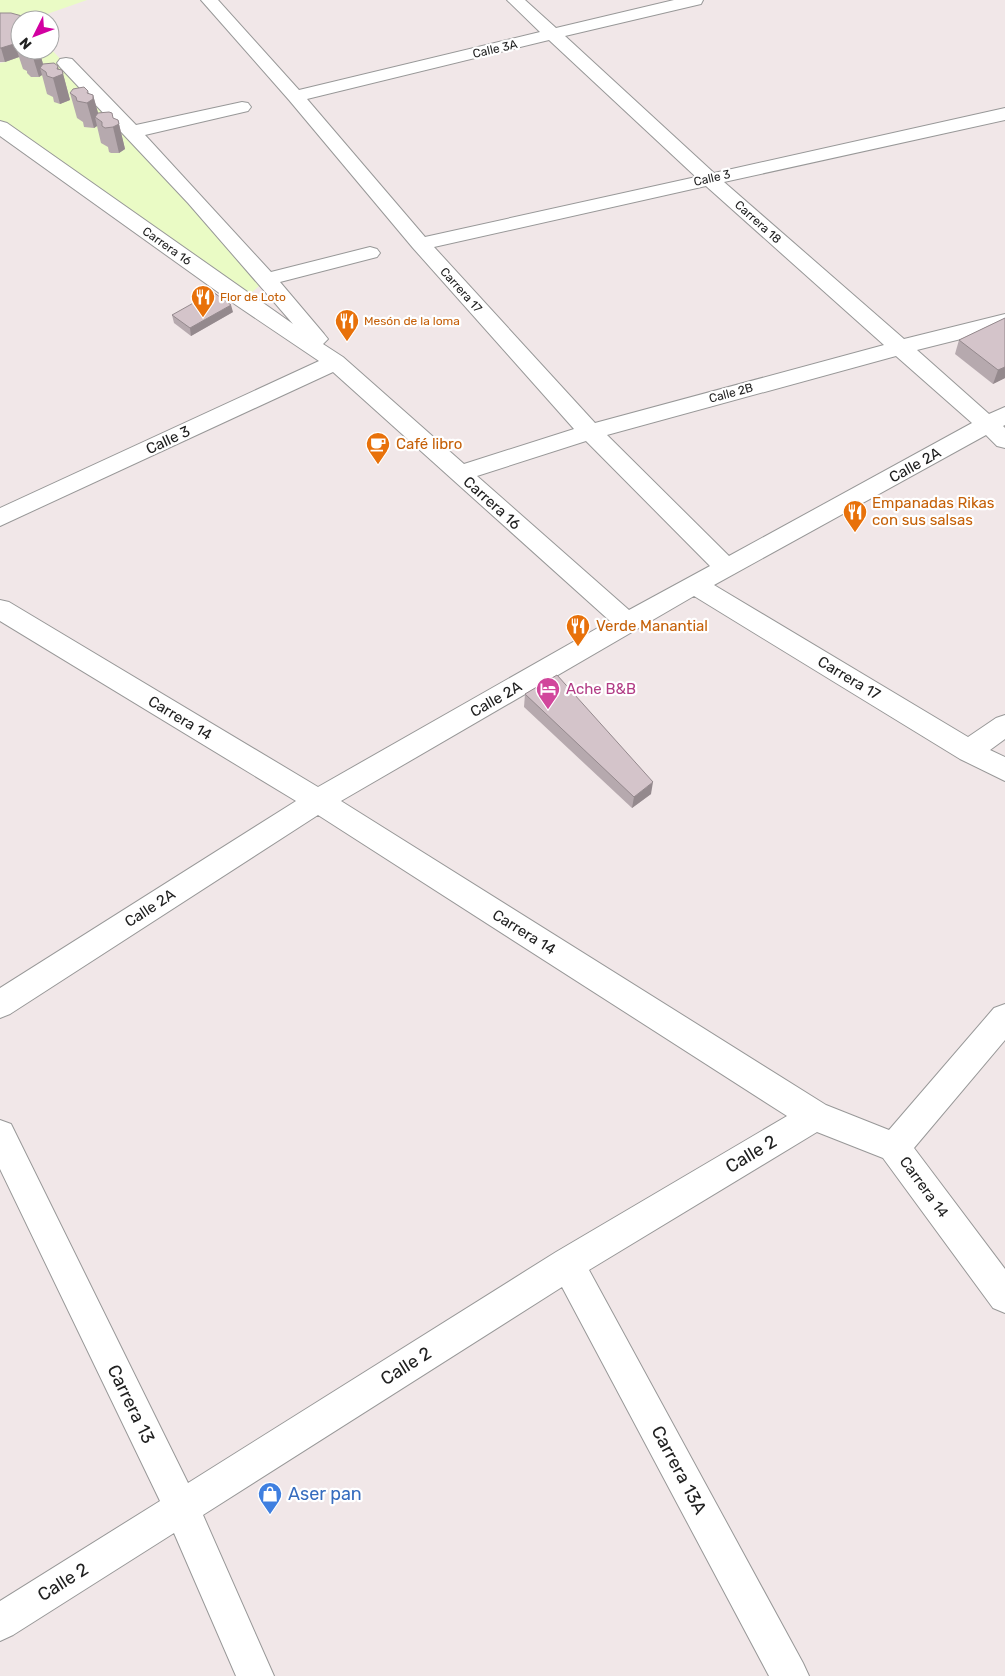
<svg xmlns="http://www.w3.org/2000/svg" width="1005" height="1676" viewBox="0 0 1005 1676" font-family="Rubik,sans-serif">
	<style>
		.park { fill: #eafbc5 }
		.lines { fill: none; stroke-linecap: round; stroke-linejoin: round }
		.minor-casing { stroke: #989898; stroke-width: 2 }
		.minor { fill: #fff; fill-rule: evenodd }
		.wall { fill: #b6a9ae }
		.shaded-wall { fill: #94898d }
		.building { fill: #d4c4ca; stroke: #94898d }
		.labels { text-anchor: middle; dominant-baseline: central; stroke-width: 4.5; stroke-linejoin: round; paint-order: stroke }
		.far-street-label { font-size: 12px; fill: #212121; stroke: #fff }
		.far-food-label { font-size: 12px; fill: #c56008; stroke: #fff; text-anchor: start }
		.street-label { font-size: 15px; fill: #212121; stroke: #fff }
		.food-label { font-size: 15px; fill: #c56008; stroke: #fff; text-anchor: start }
		.hotel-label { font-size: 15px; fill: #b23c85; stroke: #fff; text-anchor: start }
		.near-street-label { font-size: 18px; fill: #212121; stroke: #fff }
		.near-shop-label { font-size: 18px; fill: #366cbe; stroke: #fff; text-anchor: start }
	</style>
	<rect width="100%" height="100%" fill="#f1e7e8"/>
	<g class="park">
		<polygon points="0,0 87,0 30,20 20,20 0,26"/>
		<polygon points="50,48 267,279 243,300 0,127 0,63 5,62 28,50 50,50"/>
	</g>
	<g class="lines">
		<g class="minor-casing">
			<path id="minor" d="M201 0H218L299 90 540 32 507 0H525L556 28 674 0H703L701 4 565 36 714 173 1005 108V120L724 182 904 339 1005 314V328L917 350 989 414 1005 407V425L1003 426 1005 428V448L997 446 986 435 714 585 968 737 996 718 1005 715V739L990 750 1005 757V781L960 759 694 596 341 801 826 1105 889 1130 994 1008 1005 1004V1040L914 1148 1005 1269V1313L993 1308 883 1158 817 1132 589 1270 803 1663 809 1676H769L562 1287 203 1515 274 1676H236L174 1533 13 1635 0 1641V1601L160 1501 0 1169V1120L11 1124 188 1483 556 1252 787 1116 318 815 10 1014 0 1018V988L296 801 0 621V600L9 602 318 787 610 621 333 372 0 526V508L319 361 236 305 0 136V121L7 123 293 324 188 203 60 67 57 63 60 59 66 58 72 59 136 125 242 102 248 103 251 107 248 111 145 135 271 272 370 247 377 249 380 253 377 257 280 282 324 334 328 339 323 344 343 357 464 464 574 429 413 248 289 100ZM549 40 696 177 425 237 307 99ZM706 186 884 345 595 423 434 247ZM896 356 972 423 729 556 607 435ZM586 441 710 566 629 610 477 476Z"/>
		</g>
		<use href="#minor" class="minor"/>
	</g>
	<g class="wall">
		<polygon points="0,13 20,20 20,50 39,50 43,64 62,70 70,100 60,104 54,102 53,97 47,94 42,75 39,77 31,77 27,73 27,71 23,69 19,57 5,62 0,62"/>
		<polygon points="70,93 89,94 93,95 98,113 118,120 125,149 119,153 111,153 109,152 108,147 101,143 97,126 94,128 84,127 83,122 77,118"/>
		<polygon points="233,312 191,336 174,323 172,315"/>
		<polygon points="1005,318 1005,378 993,384 955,354 959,340"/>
		<polygon points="525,694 651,794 632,808 524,707"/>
	</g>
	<g class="shaded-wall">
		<polygon points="20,39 15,44 19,57 5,62 1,48"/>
		<polygon points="34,50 39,50 45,71 40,68 42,75 39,77 31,51"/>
		<polygon points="58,66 60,75 62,70 70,100 60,104 53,78"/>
		<polygon points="88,91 91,101 93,95 100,120 95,117 97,126 94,128 87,103"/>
		<polygon points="118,120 125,149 119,153 113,127 115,126"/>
		<polygon points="231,305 233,312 191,336 190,328"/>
		<polygon points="1005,367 1005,378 993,384 998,370"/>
		<polygon points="653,782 651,794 632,808 634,797"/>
	</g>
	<g class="building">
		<polygon points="0,13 11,13 22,16 25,20 20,20 20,38 18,38 16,42 14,44 1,48 0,48"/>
		<polygon points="18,38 20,38 20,46 15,44"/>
		<polygon points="22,50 34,50 31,51 24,51"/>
		<polygon points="54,63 58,66 57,69 62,70 63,74 53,78 47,76 46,72 40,68 43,64"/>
		<polygon points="84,87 88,91 87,93 93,95 93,99 87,103 77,101 76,97 70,93 73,89"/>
		<polygon points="109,112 112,113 113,118 118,120 119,124 113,127 105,128 102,126 102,122 95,117 98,113"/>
		<polygon points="213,292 231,305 190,328 172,315"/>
		<polygon points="1005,318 1005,367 998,370 959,340"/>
		<polygon points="557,675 653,782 634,797 525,694"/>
	</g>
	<defs>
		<g id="restaurant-pin" transform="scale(1.25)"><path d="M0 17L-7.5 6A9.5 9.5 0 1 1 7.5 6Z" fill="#e8710a" stroke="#fff"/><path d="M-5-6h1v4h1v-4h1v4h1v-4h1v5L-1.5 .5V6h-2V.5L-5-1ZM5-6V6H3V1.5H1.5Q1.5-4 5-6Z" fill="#fff"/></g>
		<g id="cafe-pin" transform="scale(1.25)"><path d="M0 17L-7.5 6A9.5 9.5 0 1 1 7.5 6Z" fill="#e8710a" stroke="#fff"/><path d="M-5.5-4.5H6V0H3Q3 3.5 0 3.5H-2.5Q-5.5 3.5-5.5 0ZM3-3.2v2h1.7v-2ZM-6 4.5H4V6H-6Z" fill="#fff"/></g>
		<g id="hotel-pin" transform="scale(1.25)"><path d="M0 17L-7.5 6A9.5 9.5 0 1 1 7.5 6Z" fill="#d1479c" stroke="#fff"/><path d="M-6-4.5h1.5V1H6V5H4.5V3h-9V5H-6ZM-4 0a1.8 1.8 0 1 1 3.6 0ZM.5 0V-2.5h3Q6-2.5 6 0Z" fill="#fff"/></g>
		<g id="shop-pin" transform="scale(1.25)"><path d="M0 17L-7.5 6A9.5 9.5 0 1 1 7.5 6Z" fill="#3f7fe0" stroke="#fff"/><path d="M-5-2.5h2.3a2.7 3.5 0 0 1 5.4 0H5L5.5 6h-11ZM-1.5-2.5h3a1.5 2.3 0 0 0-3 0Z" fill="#fff"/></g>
	</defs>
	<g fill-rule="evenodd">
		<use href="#restaurant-pin" x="203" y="297"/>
		<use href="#restaurant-pin" x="347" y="321"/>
		<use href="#cafe-pin" x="378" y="444"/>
		<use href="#restaurant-pin" x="855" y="512"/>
		<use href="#restaurant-pin" x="578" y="626"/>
		<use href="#hotel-pin" x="548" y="689"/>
		<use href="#shop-pin" x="270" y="1494"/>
	</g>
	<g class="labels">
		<g class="far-street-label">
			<text transform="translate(495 49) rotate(-13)">Calle 3A</text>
			<text transform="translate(712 178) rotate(-13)">Calle 3</text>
			<text transform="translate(758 222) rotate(42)">Carrera 18</text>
			<text transform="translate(167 246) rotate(35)">Carrera 16</text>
			<text transform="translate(461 290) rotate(48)">Carrera 17</text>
			<text transform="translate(731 393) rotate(-15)">Calle 2B</text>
		</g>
		<g class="far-food-label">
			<text x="220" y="297">Flor de Loto</text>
			<text x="364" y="321">Mesón de la loma</text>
		</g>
		<g class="street-label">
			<text transform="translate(168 440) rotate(-25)">Calle 3</text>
			<text transform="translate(915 465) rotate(-29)">Calle 2A</text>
			<text transform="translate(492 503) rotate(42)">Carrera 16</text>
			<text transform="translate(849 678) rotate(31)">Carrera 17</text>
			<text transform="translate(496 699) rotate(-30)">Calle 2A</text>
			<text transform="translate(180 718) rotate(31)">Carrera 14</text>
			<text transform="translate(150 908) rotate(-33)">Calle 2A</text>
			<text transform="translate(524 932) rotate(32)">Carrera 14</text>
			<text transform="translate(924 1187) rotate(54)">Carrera 14</text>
		</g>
		<g class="food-label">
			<text x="396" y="444">Café libro</text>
			<text x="872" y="503">Empanadas Rikas<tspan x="872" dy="17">con sus salsas</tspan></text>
			<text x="596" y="626">Verde Manantial</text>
		</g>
		<g class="hotel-label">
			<text x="566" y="689">Ache B&amp;B</text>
		</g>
		<g class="near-street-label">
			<text transform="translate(751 1154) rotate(-31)">Calle 2</text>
			<text transform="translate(406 1366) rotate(-32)">Calle 2</text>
			<text transform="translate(131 1404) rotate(64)">Carrera 13</text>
			<text transform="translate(679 1470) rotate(62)">Carrera 13A</text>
			<text transform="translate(63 1582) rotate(-32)">Calle 2</text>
		</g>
		<g class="near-shop-label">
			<text x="288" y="1494">Aser pan</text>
		</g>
	</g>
	<g transform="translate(35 35) rotate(228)"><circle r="24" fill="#ffffff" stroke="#a6a6a6"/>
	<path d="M0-4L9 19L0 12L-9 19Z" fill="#d200a1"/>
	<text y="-8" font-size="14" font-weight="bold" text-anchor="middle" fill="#212121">N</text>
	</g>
</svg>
